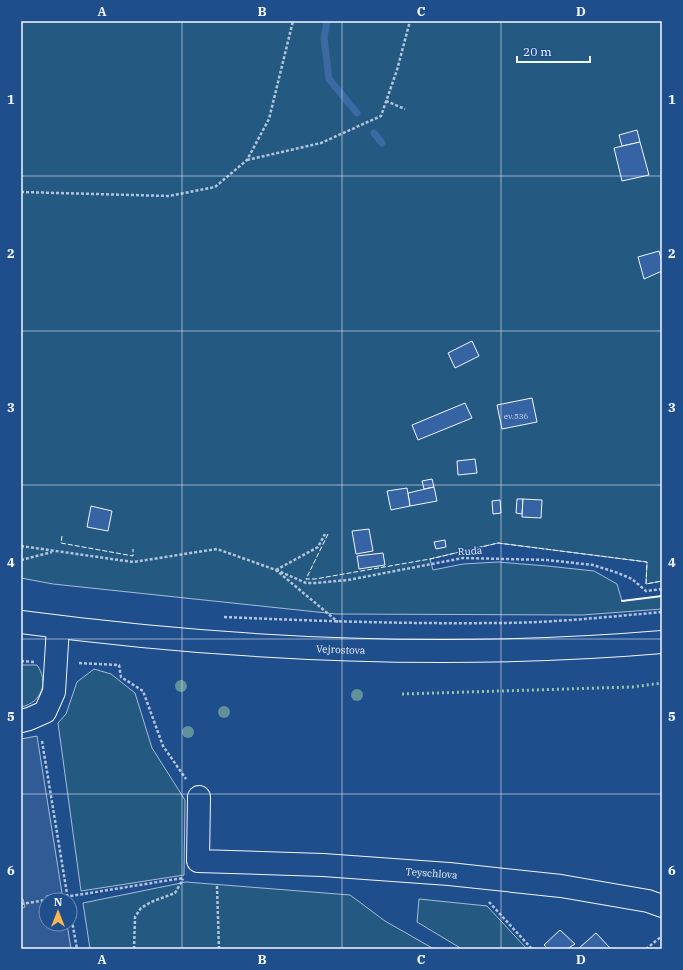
<svg xmlns="http://www.w3.org/2000/svg" width="683" height="970" viewBox="0 0 683 970" font-family="'IBM Plex Serif',serif">
	<style>
		.green { fill: #245a82; stroke: #a8bbd7 }
		.parking { fill: #305b95; stroke: #a8bbd7 }
		.lines { fill: none; stroke-linecap: round; stroke-linejoin: round }
		.stream { stroke: #3b69a3; stroke-width: 7 }
		.building { fill: #3563a3; stroke: #f2f6ff }
		.minor-casing { stroke: #f2f6ff; stroke-width: 24 }
		.path { stroke: #b3c4dc; stroke-width: 2.5; stroke-dasharray: 3 2; stroke-linecap: butt }
		.minor { stroke: #1f4e8c; stroke-width: 22 }
		.hedge { stroke: #97c8a6; stroke-width: 3; stroke-dasharray: 2 3; stroke-linecap: butt }
		.fence { stroke: #f2f6ff; stroke-width: 1; stroke-dasharray: 5 2; stroke-linecap: butt }
		.wall { stroke: #f2f6ff; stroke-width: 2 }
		.tree { fill: #61919a }
		.grid { fill: none; stroke: #f2f6ff; stroke-width: 1; stroke-opacity: 0.55 }
		.labels { text-anchor: middle; dominant-baseline: central; stroke-width: 3; stroke-linejoin: round; paint-order: stroke }
		.number-label { font-size: 8px; fill: #c3d1e8 }
		.street-label { font-size: 10px; fill: #f2f6ff; stroke: #1f4e8c }
		.neatline { fill: none; stroke: #f2f6ff; stroke-width: 1.5 }
		.grid-label { font-size: 13px; text-anchor: middle; font-weight: bold; fill: #f2f6ff }
	</style>
	<rect width="100%" height="100%" fill="#1f4e8c"/>
	<g class="green">
		<polygon points="21,21 662,21 662,581 646,584 647,562 498,543 430,559 433,570 463,564 498,562 547,566 594,571 617,584 622,601 662,596 662,609 582,615 336,614 53,584 21,578"/>
		<path d="M21 665H37C49 681 42 703 21 707Z"/>
		<polygon points="94,669 111,674 135,693 152,748 185,800 184,875 81,891 58,723 66,714 77,682"/>
		<polygon points="186,882 350,895 385,921 434,949 90,949 83,903"/>
		<polygon points="419,899 487,906 527,949 462,949 417,922"/>
	</g>
	<polygon class="parking" points="37,736 62,893 46,896 46,924 67,924 71,949 21,949 21,908 25,907 23,899 21,899 21,739"/>
	<g class="lines">
		<g class="stream">
			<polyline points="327,21 324,38 329,79 357,113"/>
			<polyline points="374,133 382,143"/>
		</g>
	</g>
	<g class="building">
		<polygon points="637,130 640,142 622,146 619,135"/>
		<polygon points="640,142 649,175 622,181 614,148"/>
		<polygon points="659,251 662,262 662,271 644,279 638,257"/>
		<polygon points="472,341 479,356 455,368 448,353"/>
		<polygon points="532,398 537,422 502,429 497,405"/>
		<polygon points="465,403 472,418 418,440 412,425"/>
		<polygon points="475,459 477,473 458,475 457,461"/>
		<polygon points="432,479 434,487 424,489 422,481"/>
		<polygon points="434,487 437,501 410,506 408,493"/>
		<polygon points="407,488 410,506 391,510 387,491"/>
		<polygon points="517,499 523,499 522,514 516,513"/>
		<polygon points="523,499 542,500 541,518 522,517"/>
		<polygon points="500,500 501,513 493,514 492,501"/>
		<polygon points="91,506 112,511 108,531 87,527"/>
		<polygon points="369,529 373,551 356,554 352,531"/>
		<polygon points="445,540 446,547 436,549 434,542"/>
		<polygon points="383,553 385,565 359,569 357,556"/>
		<polygon points="560,930 575,944 567,949 548,949 544,945"/>
		<polygon points="596,933 611,949 578,949"/>
	</g>
	<g class="lines">
		<g class="minor-casing">
			<g id="minor">
				<path id="s1" d="M21 622C233 650 449 660 662 642"/>
				<polyline points="21,721 29,719 45,712 54,692 58,627"/>
				<path id="s2" d="M199 797 198 861 323 865 449 874 561 886 648 901 662 906"/>
			</g>
		</g>
		<g class="path">
			<polyline points="386,101 405,109"/>
			<polyline points="247,160 321,143 381,116 397,70 410,21"/>
			<polyline points="21,192 169,196 215,187 247,160 269,119 293,21"/>
			<polyline points="21,546 133,562 217,549 276,570 338,622"/>
			<polyline points="21,560 52,552"/>
			<polyline points="276,570 306,583 315,583 348,580 463,558 547,560 593,565 618,573 632,579 646,591 662,589"/>
			<polyline points="276,570 318,547 325,534"/>
			<path d="M224 617C315 621 405 624 496 623 551 623 607 617 662 612"/>
			<polyline points="21,661 34,662"/>
			<polyline points="79,663 119,665 121,677 143,691 163,746 186,779"/>
			<polyline points="42,741 68,900"/>
			<polyline points="217,886 219,949"/>
			<polyline points="489,902 532,949"/>
			<polyline points="21,904 183,878"/>
			<polyline points="70,910 77,949"/>
			<polyline points="134,949 135,917 141,908 151,902 175,893 183,879"/>
			<polyline points="646,949 662,936"/>
		</g>
		<use href="#minor" class="minor"/>
		<polyline class="hedge" points="402,694 632,687 662,683"/>
		<g class="fence">
			<polyline points="328,534 306,579 315,579 430,559 498,543 647,562 646,584 662,581"/>
			<polyline points="62,536 61,543 133,556 133,549"/>
		</g>
		<polyline class="wall" points="622,601 662,596"/>
	</g>
	<g class="tree">
		<circle cx="181" cy="686" r="6"/>
		<circle cx="357" cy="695" r="6"/>
		<circle cx="224" cy="712" r="6"/>
		<circle cx="188" cy="732" r="6"/>
	</g>
	<path class="grid" d="M182 21V949M342 21V949M501 21V949M21 176H662M21 331H662M21 485H662M21 639H662M21 794H662"/>
	<g class="labels">
		<g class="number-label">
			<text x="516" y="416">ev.536</text>
		</g>
		<g class="street-label">
			<text transform="translate(470 551) rotate(-4)">Ruda</text>
			<text stroke="none"><textPath href="#s1" startOffset="321">Vejrostova</textPath></text>
			<text stroke="none"><textPath href="#s2" startOffset="298">Teyschlova</textPath></text>
		</g>
	</g>
	<rect width="683" height="970" fill="none" stroke="#1f4e8c" stroke-width="44"/>
	<g transform="translate(58 912)"><circle r="19" fill="#1f4e8c" stroke="#7391ba"/>
	<path d="M0-3L7 15L0 10L-7 15Z" fill="#ffb74d"/>
	<text y="-6" font-size="11" font-weight="bold" text-anchor="middle" fill="#f2f6ff">N</text>
	</g>
	<path d="M517 56v6h73v-6" fill="none" stroke="#f2f6ff" stroke-width="2"/>
	<text x="523" y="56" font-size="12" fill="#f2f6ff" stroke="#1f4e8c" stroke-width="3" paint-order="stroke">20 m</text>
	<rect x="22" y="22" width="639" height="926" class="neatline"/>
	<g class="grid-label">
		<text x="102" y="16">A</text>
		<text x="262" y="16">B</text>
		<text x="421" y="16">C</text>
		<text x="581" y="16">D</text>
		<text x="11" y="104">1</text>
		<text x="672" y="104">1</text>
		<text x="11" y="258">2</text>
		<text x="672" y="258">2</text>
		<text x="11" y="412">3</text>
		<text x="672" y="412">3</text>
		<text x="11" y="567">4</text>
		<text x="672" y="567">4</text>
		<text x="11" y="721">5</text>
		<text x="672" y="721">5</text>
		<text x="11" y="875">6</text>
		<text x="672" y="875">6</text>
		<text x="102" y="964">A</text>
		<text x="262" y="964">B</text>
		<text x="421" y="964">C</text>
		<text x="581" y="964">D</text>
	</g>
</svg>
